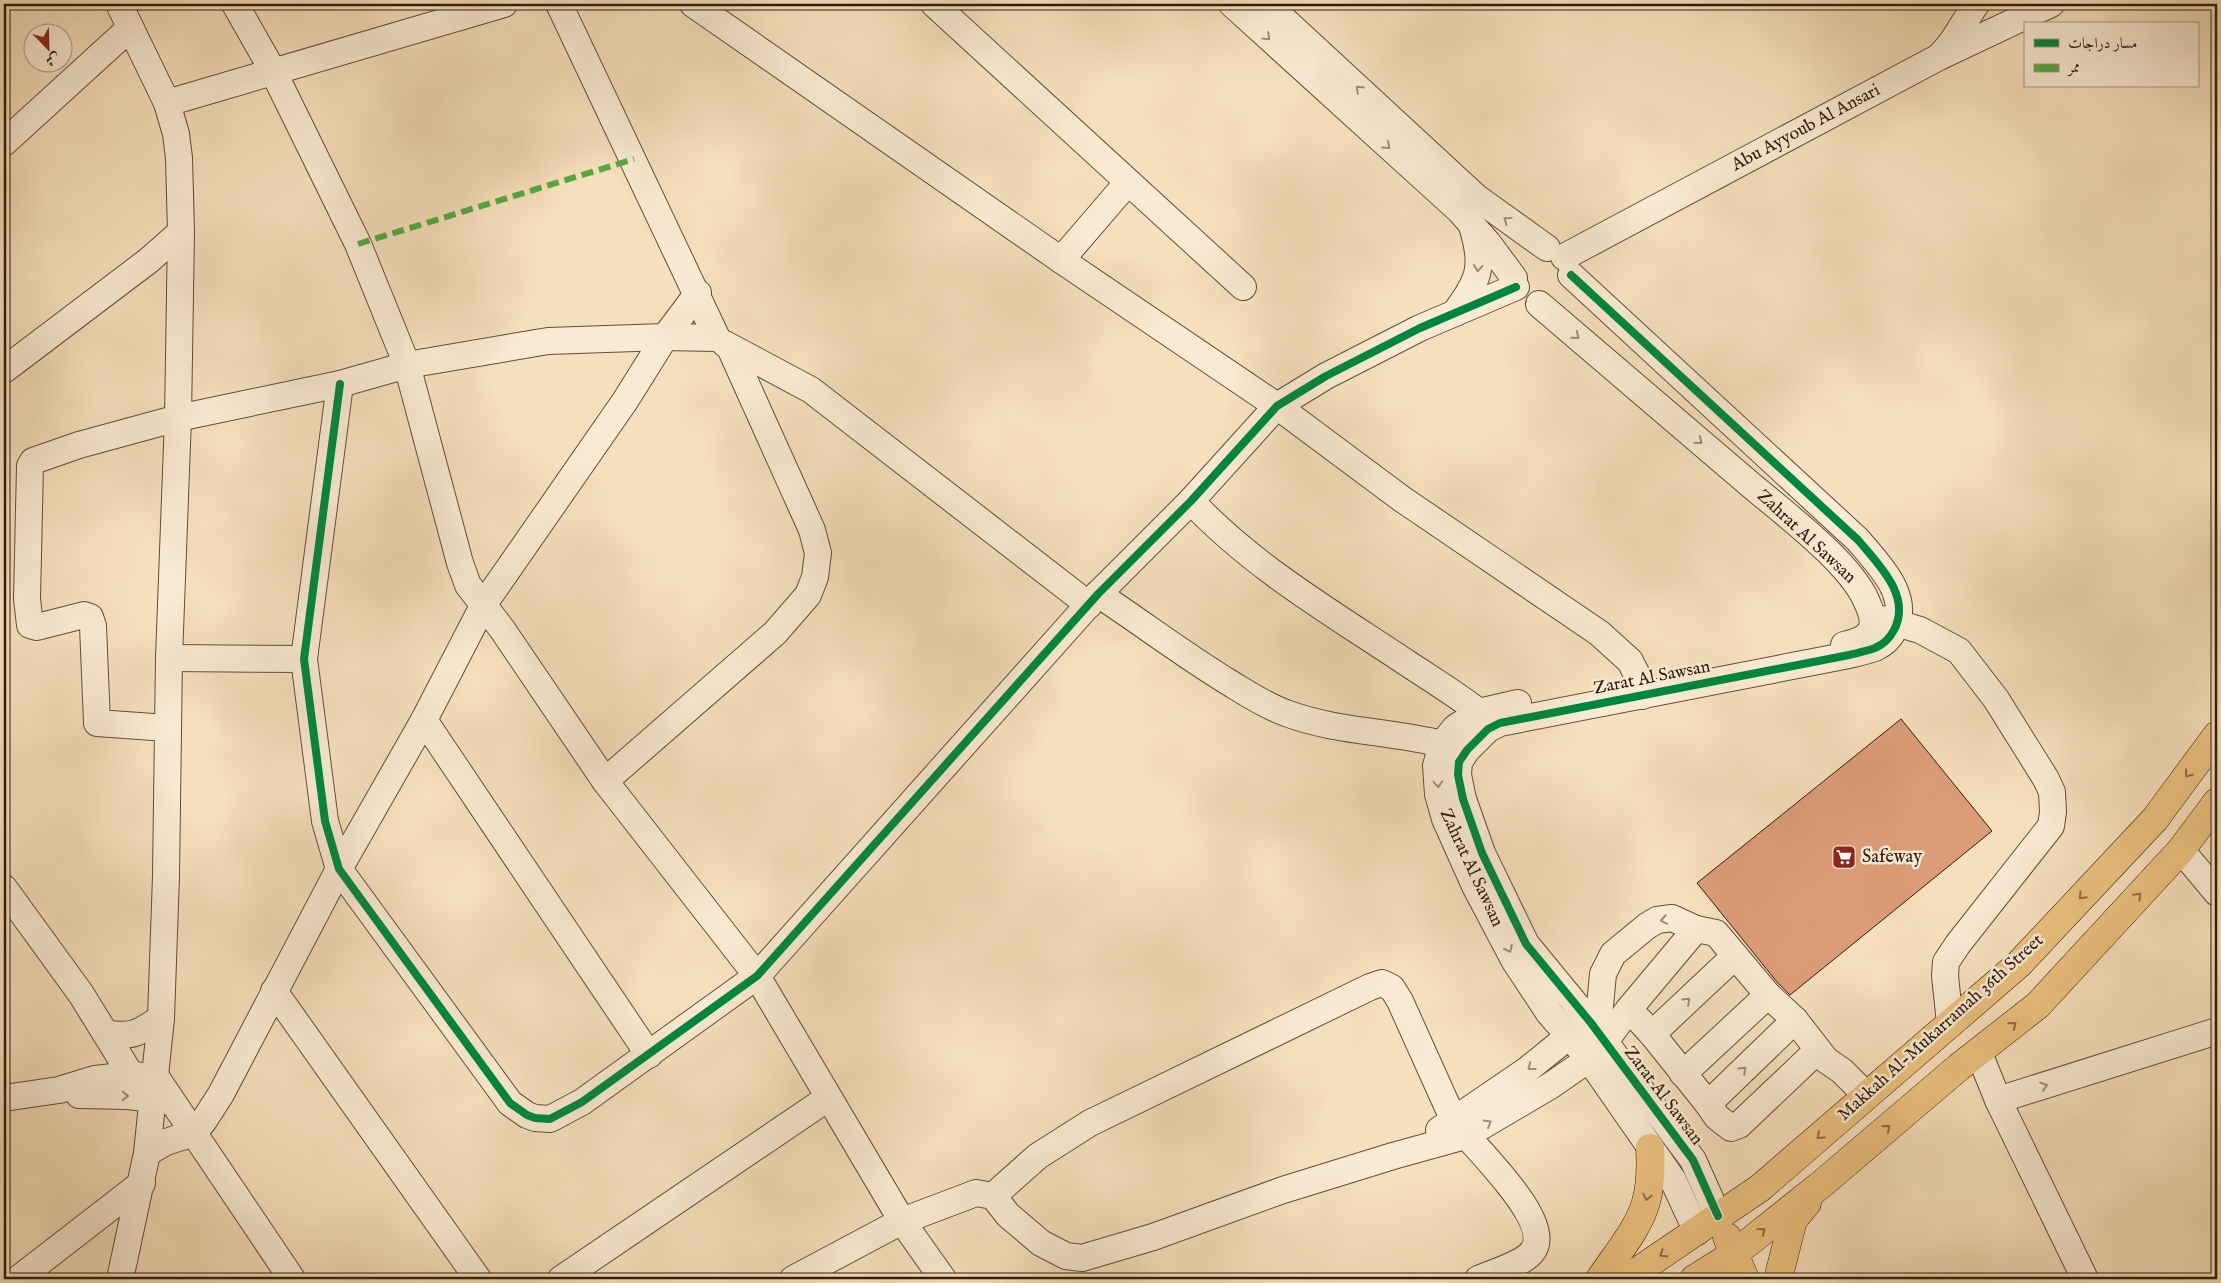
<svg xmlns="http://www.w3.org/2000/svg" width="2221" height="1283" viewBox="0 0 2221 1283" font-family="'IM FELL English',Amiri,serif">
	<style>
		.building { fill: #dd9c78; stroke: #321c0d }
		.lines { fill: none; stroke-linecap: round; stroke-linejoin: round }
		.minor-casing { stroke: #634d39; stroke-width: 28 }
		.major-casing { stroke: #321c0d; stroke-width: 29 }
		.minor { stroke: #f9ead3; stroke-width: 26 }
		.major { stroke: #ebc07e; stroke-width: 28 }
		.quiet { stroke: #54a941; stroke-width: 6; stroke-dasharray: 12 6; stroke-linecap: butt }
		.cycleway-casing { stroke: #f9ead3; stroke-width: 11 }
		.cycleway { stroke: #00873e; stroke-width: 8 }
		.oneway { stroke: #9f8d7a }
		.oneway2 { stroke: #8e6e46 }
		.labels { text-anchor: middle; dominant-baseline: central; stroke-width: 5; stroke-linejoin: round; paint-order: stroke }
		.street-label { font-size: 18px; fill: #321c0d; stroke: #f9ead3 }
		.poi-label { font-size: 18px; fill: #321c0d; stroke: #f9ead3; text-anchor: start }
	</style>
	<rect width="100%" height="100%" fill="#f6dfbc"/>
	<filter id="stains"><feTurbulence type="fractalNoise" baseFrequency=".004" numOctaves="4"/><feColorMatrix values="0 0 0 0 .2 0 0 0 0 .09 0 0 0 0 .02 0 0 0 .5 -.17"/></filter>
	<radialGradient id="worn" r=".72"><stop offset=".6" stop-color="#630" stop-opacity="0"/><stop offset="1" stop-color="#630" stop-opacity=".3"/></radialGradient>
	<polygon class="building" points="1901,719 1992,831 1790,995 1777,982 1697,883"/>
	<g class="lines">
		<g class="minor-casing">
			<g id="minor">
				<polyline points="119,4 167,103 176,134 179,158 181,232 178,418 169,658 166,876 161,1018 147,1153 120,1279"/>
				<polyline points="235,4 274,73 358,244 407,365 460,563 468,585 502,629 605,781 757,976 902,1221 943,1279"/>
				<polyline points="693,4 1061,260 1277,406 1402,499 1599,633 1630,661 1640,681 1642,696"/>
				<polyline points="934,4 1243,287"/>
				<polyline points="1232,4 1459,210 1488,243 1514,278"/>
				<polyline points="1267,4 1476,197 1547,248"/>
				<polyline points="1941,55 1952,42 1976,4"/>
				<polyline points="167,103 504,4"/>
				<polyline points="4,143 130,28"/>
				<polyline points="1564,257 1939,57 2051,4"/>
				<polyline points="1061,260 1128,182"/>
				<path d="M1571 275 1858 540C1878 564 1912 596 1894 630 1890 638 1884 644 1875 648 1867 651 1857 653 1849 655L1500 723 1488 729 1467 750 1459 762 1458 775 1463 799 1482 853 1526 944 1591 1023 1693 1160 1718 1216"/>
				<path d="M1539 304C1610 365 1681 425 1752 486 1784 513 1849 562 1866 600 1879 628 1873 638 1844 645"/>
				<path d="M1455 313C1479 279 1485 268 1472 226"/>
				<polyline points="725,344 811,390 1089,605"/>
				<polyline points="4,370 148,261 181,232"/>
				<polyline points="340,384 304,659 325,821 339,869 510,1103 527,1115 535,1118 550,1119 582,1102 757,976 1098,594 1191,501 1277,406 1326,376 1420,328 1516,287"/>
				<path d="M1191 501C1253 567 1332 613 1407 663 1431 679 1456 694 1479 712"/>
				<path d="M1098 594C1142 623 1184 655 1230 683 1248 694 1266 706 1286 713 1336 732 1391 731 1442 744"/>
				<polyline points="1882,619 1920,630 1959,651 1996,699 2046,779 2052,792 2053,812 2051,826 1958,944 1946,962 1945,976 1950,1023"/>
				<polyline points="169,658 304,659"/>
				<polyline points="1518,703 1479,712 1455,728 1442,744 1436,766 1438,794 1445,819 1475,886 1514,960 1549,1013 1589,1059 1673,1180 1697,1232"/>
				<polyline points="424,720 649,1055"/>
				<polyline points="167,728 97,723 93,626 90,617 84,615 37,627 30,625 27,599 30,466 33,461 79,445 178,418 340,384 407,365 548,341 665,337 698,293"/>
				<polyline points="605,781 775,633 808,595 815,577 818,553 812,530 730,348"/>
				<polyline points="2181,850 2217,893"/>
				<polyline points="4,888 81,994 131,1075"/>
				<polyline points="274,991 478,1279"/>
				<polyline points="1629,1009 1652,1034 1708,1104 1717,1117 1731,1128 1739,1125 1818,1050"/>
				<path d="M107 1034C135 1037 138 1033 161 1018"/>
				<polyline points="1652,1034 1735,956"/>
				<polyline points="1979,1053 1998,1100 2085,1279"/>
				<polyline points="1683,1074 1768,995"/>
				<polyline points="79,1095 129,1096 167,1101"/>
				<polyline points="4,1098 59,1090 95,1079 131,1075 156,1077 292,1279"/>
				<polyline points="1998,1100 2217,1031"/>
				<polyline points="1708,1104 1795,1020"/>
				<polyline points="1439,1130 1527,1070 1569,1036 1591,1023 1600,1006 1603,974 1613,954 1647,926 1657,920 1672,918 1696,929 1716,933 1768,995 1795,1020 1826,1060 1842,1071 1866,1095"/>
				<polyline points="147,1153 166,1142 194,1133 205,1119 221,1094 339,869 424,720 484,604 625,401 665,337 717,338 559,4"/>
				<path d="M993 1196 1038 1156 1090 1123 1370 987 1382 983 1392 988 1400 1001 1454 1121C1471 1145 1557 1222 1532 1252 1523 1264 1492 1273 1478 1279"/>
				<polyline points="18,1279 142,1183"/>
				<polyline points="561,1279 828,1098"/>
				<polyline points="793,1279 902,1221 976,1193 993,1196 1008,1215 1041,1243 1066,1256 1082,1258 1153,1237 1283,1190 1393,1156 1465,1136 1550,1086 1589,1059 1604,1043 1629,1009 1696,929"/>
			</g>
		</g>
		<g class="major-casing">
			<g id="major">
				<polyline points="1727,1237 1745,1279"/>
				<path d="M1600 1279C1615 1256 1639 1228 1646 1202 1651 1185 1651 1166 1650 1148"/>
				<polyline points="1626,1279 1760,1188 2019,964 2155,819 2217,735"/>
				<polyline points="1694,1279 1734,1254 1823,1183 1959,1067 2038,1005 2181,850 2217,802"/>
				<polyline points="1778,1279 1793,1220 1807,1203"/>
			</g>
		</g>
		<use href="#minor" class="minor"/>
		<use href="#major" class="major"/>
		<polyline class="quiet" points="358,244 634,159"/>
		<g class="cycleway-casing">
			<g id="cycleway">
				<path d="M1571 275 1858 540C1878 564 1912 596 1894 630 1890 638 1884 644 1875 648 1867 651 1857 653 1849 655L1500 723 1488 729 1467 750 1459 762 1458 775 1463 799 1482 853 1526 944 1591 1023 1693 1160 1718 1216"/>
				<polyline points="340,384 304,659 325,821 339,869 510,1103 527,1115 535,1118 550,1119 582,1102 757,976 1098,594 1191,501 1277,406 1326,376 1420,328 1516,287"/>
			</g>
		</g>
		<use href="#cycleway" class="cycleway"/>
	</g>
	<defs><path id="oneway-chevron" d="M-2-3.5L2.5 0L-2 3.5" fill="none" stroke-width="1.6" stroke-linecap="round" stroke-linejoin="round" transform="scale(1.25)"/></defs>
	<g class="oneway">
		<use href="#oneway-chevron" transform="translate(1267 37) rotate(43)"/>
		<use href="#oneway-chevron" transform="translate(1359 89) rotate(-137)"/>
		<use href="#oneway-chevron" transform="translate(1387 146) rotate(42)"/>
		<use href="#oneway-chevron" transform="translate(1507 220) rotate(-144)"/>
		<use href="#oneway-chevron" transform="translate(1478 268) rotate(95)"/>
		<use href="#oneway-chevron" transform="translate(1576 336) rotate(40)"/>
		<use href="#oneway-chevron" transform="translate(1699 441) rotate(40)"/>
		<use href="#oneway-chevron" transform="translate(1438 784) rotate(86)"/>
		<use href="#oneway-chevron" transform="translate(1664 920) rotate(170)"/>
		<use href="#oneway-chevron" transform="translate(1509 949) rotate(63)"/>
		<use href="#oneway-chevron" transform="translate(1687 1001) rotate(-43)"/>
		<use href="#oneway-chevron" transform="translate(1531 1067) rotate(142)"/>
		<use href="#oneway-chevron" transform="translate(1743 1070) rotate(-44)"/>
		<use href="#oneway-chevron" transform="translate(2044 1086) rotate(-18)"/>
		<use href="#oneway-chevron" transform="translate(125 1096) rotate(2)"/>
		<use href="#oneway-chevron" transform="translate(1488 1123) rotate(-31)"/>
	</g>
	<g class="oneway2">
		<use href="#oneway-chevron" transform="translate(2188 774) rotate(127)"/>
		<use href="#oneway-chevron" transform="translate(2082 896) rotate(133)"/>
		<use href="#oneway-chevron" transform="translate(2138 896) rotate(-47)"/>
		<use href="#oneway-chevron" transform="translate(2013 1025) rotate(-39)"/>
		<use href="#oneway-chevron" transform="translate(1887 1128) rotate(-40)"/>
		<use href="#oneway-chevron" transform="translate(1820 1136) rotate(138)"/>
		<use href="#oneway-chevron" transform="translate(1647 1197) rotate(102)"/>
		<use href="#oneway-chevron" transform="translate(1762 1231) rotate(-39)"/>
		<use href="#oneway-chevron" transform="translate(1663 1254) rotate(146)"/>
	</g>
	<defs>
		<g id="supermarket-square" transform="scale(1.25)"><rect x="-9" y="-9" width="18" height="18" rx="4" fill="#8f2418" stroke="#f9ead3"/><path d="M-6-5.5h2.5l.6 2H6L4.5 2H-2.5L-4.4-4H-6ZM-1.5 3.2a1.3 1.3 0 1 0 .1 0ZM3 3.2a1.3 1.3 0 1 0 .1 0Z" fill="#fff"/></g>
	</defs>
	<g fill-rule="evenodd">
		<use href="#supermarket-square" x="1844" y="857"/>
	</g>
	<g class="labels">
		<g class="street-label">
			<text transform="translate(1806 128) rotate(-28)">Abu Ayyoub Al Ansari</text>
			<text transform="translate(1806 537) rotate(43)">Zahrat Al Sawsan</text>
			<text transform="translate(1652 678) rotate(-11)">Zarat Al Sawsan</text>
			<text transform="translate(1471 868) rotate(65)">Zahrat Al Sawsan</text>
			<text transform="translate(1941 1028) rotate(-42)">Makkah Al-Mukarramah 36th Street</text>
			<text transform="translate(1663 1096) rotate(53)">Zarat Al Sawsan</text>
		</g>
		<g class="poi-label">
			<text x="1862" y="857">Safeway</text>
		</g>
	</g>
	<rect width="2221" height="1283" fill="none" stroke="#f6dfbc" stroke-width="20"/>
	<rect x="5" y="5" width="2211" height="1273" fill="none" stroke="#321c0d" stroke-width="2.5"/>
	<rect x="10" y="10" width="2201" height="1263" fill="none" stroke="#321c0d"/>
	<rect x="2024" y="22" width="175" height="65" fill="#f9ead3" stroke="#a99884"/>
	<rect x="2034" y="39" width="25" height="8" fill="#00873e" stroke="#a99884"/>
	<text x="2068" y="48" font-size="15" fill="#321c0d">مسار دراجات</text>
	<rect x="2034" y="64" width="25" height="8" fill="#54a941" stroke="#a99884"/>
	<text x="2068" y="72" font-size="15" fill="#321c0d">ممر</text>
	<g transform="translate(48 48) rotate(157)"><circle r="24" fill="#f9ead3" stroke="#a99884"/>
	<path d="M0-4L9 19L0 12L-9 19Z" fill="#8f2418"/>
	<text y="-8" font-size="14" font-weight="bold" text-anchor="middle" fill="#321c0d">ش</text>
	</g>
	<rect width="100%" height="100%" filter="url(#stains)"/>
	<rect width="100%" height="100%" fill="url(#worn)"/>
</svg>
